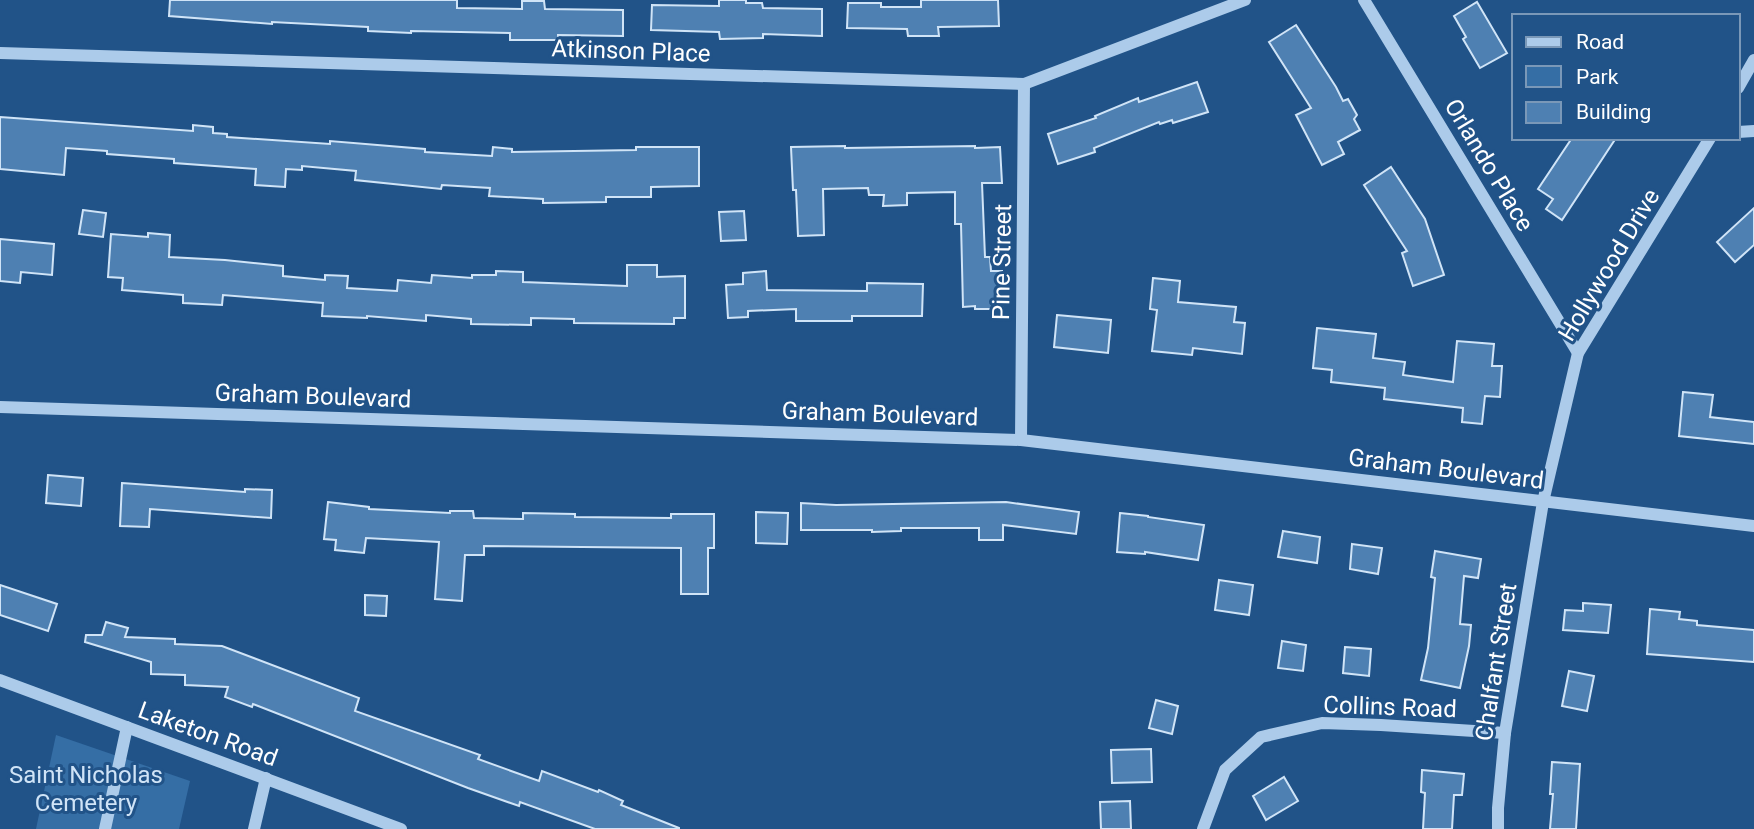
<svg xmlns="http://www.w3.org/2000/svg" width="1754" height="829" viewBox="0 0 1754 829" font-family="Roboto,sans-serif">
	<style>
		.green { fill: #356ea5 }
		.building { fill: #4e80b2; stroke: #d0e4f7; stroke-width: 2 }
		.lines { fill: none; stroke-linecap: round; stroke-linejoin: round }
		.minor { stroke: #accbea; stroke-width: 12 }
		.labels { text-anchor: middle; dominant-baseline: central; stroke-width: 6; stroke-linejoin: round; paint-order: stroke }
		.street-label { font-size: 24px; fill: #fff; stroke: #215388 }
		.park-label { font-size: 24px; fill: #d0e4f7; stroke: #215388 }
	</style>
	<rect width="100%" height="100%" fill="#215388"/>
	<polygon class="green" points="56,735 190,781 179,829 36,829"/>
	<g class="building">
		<polygon points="170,0 457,0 457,8 522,9 522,1 544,1 545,9 623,10 623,36 558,35 558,40 510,40 510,33 411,31 411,33 368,31 368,27 272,22 272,24 169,16"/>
		<polygon points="719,0 746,0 746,3 762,3 763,8 822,9 822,36 763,34 763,38 720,39 719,32 651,30 652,5 719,6"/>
		<polygon points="921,0 998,0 999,26 938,27 939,36 908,36 907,29 847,28 848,3 881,3 881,7 921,7"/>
		<polygon points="1477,2 1507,53 1480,68 1463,39 1466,37 1454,16"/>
		<polygon points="1296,25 1336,87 1343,101 1348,99 1357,115 1354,119 1360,130 1338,142 1344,154 1322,165 1296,115 1311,108 1269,42"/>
		<polygon points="1197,82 1208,112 1173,123 1172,120 1160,124 1159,122 1094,148 1095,152 1058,164 1048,134 1096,118 1095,116 1138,98 1139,102"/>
		<polygon points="0,117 193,131 193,125 213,127 213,133 227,134 227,137 330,144 330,141 425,149 425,152 475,155 492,156 493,147 512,149 512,152 636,150 636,147 699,147 699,186 651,187 651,197 606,197 606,202 543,203 543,199 489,196 490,188 442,185 441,189 355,180 356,171 302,166 302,170 286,169 285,187 255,185 256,169 174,163 174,159 107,154 107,151 66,148 64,175 0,169"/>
		<polygon points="1572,138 1616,138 1562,220 1546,209 1553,199 1538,189"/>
		<polygon points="845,146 845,148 975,146 975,148 1000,147 1002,183 982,183 985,257 990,257 991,271 1002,271 1003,309 975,309 975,306 963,307 961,224 955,224 955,192 907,193 907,205 883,206 884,195 869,195 868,188 823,189 824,235 798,236 796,190 793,190 791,147"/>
		<polygon points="1391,167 1425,219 1444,275 1413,286 1402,253 1407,251 1364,185"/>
		<polygon points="1754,208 1754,245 1735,262 1717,242"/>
		<polygon points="83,210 106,213 103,237 79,234"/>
		<polygon points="744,211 746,240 721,241 719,212"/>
		<polygon points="148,233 170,235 169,257 225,260 283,266 283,276 325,280 325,275 348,276 347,288 397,291 398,280 431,283 432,275 472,278 472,275 496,275 496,271 523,272 523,282 627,286 627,265 657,265 657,277 685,276 685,318 674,318 674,324 574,323 574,319 531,318 531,325 471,324 471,319 426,315 426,321 367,316 367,318 322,316 323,303 223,295 222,305 183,303 183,295 122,290 123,278 108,277 111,234 148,237"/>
		<polygon points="0,239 54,244 52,275 21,272 20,283 0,281"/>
		<polygon points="766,271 767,290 867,291 867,283 923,284 922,316 852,316 852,321 796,321 796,309 748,311 748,317 728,318 726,285 743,284 743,273"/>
		<polygon points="1153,278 1180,281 1178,302 1236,307 1234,322 1245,323 1242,354 1193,348 1192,355 1152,351 1157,310 1150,309"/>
		<polygon points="1057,315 1111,320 1108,353 1054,347"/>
		<polygon points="1317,328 1376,334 1373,358 1405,362 1403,375 1453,382 1457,341 1494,344 1492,366 1502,366 1500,397 1485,396 1482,424 1462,422 1463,408 1384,399 1385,388 1331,382 1332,370 1313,368"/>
		<polygon points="1683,392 1713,395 1710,417 1754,422 1754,444 1679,436"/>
		<polygon points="48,475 83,478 81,506 46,503"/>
		<polygon points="122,483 245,492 245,489 272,490 271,518 150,509 149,527 120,526"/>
		<polygon points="328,502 369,507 369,509 450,513 450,511 473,511 474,518 523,519 523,513 575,514 575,517 671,518 671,514 714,514 714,548 708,548 708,594 681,594 681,548 484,546 484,555 465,555 462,601 435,599 439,542 366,538 364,553 335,550 336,540 324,539"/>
		<polygon points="1006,502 1079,512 1076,534 1003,525 1003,540 979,540 979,528 901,528 901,531 872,532 872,530 801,530 801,503 836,505"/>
		<polygon points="756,512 788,513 787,544 756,543"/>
		<polygon points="1120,513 1148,516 1148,517 1204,525 1198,560 1145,552 1145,554 1117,552"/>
		<polygon points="1283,531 1320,537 1317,563 1278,557"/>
		<polygon points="1352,544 1382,548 1378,574 1350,569"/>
		<polygon points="1435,551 1481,559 1478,578 1464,576 1460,624 1471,625 1469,646 1460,688 1421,680 1428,648 1435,578 1431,577"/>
		<polygon points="1219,580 1253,585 1249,615 1215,610"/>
		<polygon points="0,585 57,604 48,631 0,615"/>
		<polygon points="365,595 387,596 386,616 365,615"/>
		<polygon points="1583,603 1611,605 1608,633 1563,630 1565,610 1583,611"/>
		<polygon points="1650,609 1680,612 1679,619 1697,621 1697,625 1754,630 1754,662 1647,654"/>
		<polygon points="106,622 128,628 125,637 175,639 175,644 222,646 359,698 355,711 480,755 478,759 539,781 542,771 598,792 599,790 623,801 621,805 679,828 679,829 595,829 520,802 519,806 468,788 253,704 252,707 225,697 228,687 185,685 185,675 151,674 151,662 85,642 86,635 102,635"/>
		<polygon points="1282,641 1306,645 1303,671 1278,668"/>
		<polygon points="1345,647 1371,649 1369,676 1343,673"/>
		<polygon points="1569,671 1594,676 1587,711 1562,706"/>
		<polygon points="1156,700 1178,706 1172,734 1149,728"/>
		<polygon points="1151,749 1152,782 1112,783 1111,750"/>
		<polygon points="1552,762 1580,764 1576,829 1550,829 1553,794 1550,794"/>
		<polygon points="1422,770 1464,774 1462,795 1454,795 1452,829 1423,829 1425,793 1421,792"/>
		<polygon points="1284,777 1298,801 1266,820 1253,796"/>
		<polygon points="1130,801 1131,829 1101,829 1100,802"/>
	</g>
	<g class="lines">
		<g class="minor">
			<polyline points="1364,0 1578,353"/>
			<polyline points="0,53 1024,84 1245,0"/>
			<polyline points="1738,88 1754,60"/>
			<polyline points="1738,132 1754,131"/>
			<polyline points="0,407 1021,440 1754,526"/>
			<polyline points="1021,440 1024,84"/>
			<polyline points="0,680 401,829"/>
			<polyline points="105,829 127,727"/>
			<polyline points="254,829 266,778"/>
			<polyline points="1203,829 1225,770 1261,737 1322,723 1381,725 1505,733"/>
			<polyline points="1498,829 1498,808 1505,733 1543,502 1578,353 1710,138"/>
		</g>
	</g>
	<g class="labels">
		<g class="street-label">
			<text transform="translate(631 51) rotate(2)">Atkinson Place</text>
			<text transform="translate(1489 165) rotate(59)">Orlando Place</text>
			<text transform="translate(1002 262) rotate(-89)">Pine Street</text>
			<text transform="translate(1609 265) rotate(-59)">Hollywood Drive</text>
			<text transform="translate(313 396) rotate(2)">Graham Boulevard</text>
			<text transform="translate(880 414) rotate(2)">Graham Boulevard</text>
			<text transform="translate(1446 469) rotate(7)">Graham Boulevard</text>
			<text transform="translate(1496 662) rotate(-81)">Chalfant Street</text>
			<text transform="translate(1390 707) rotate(2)">Collins Road</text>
			<text transform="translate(208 734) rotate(20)">Laketon Road</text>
		</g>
		<g class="park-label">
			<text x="86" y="775">Saint Nicholas<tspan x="86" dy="28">Cemetery</tspan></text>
		</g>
	</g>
	<rect x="1512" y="14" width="228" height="126" fill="#215388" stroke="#7a98b8" stroke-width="2"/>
	<rect x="1526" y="37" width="35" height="10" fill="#accbea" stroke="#7a98b8" stroke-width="2"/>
	<text x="1576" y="49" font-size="21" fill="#ffffff">Road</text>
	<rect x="1526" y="66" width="35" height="21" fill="#356ea5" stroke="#7a98b8" stroke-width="2"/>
	<text x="1576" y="84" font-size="21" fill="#ffffff">Park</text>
	<rect x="1526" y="102" width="35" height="21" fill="#4e80b2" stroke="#7a98b8" stroke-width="2"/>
	<text x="1576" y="119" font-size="21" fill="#ffffff">Building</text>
</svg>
